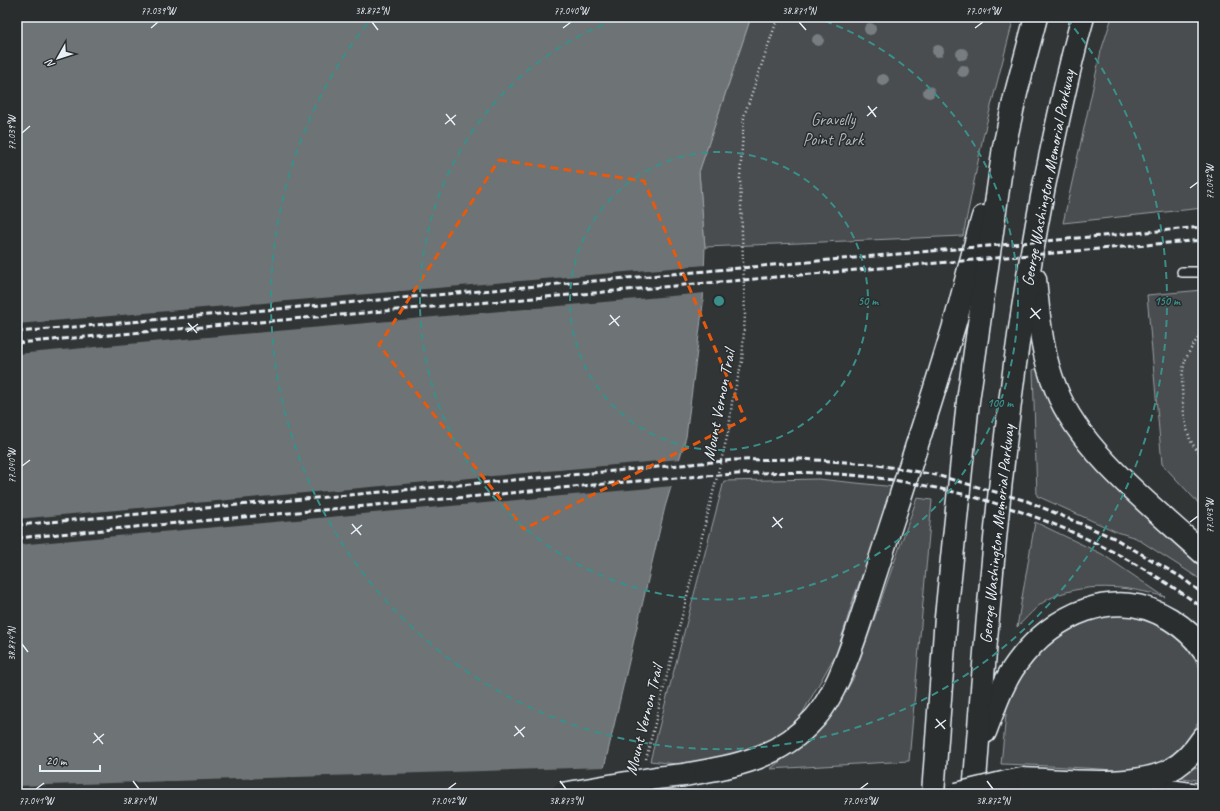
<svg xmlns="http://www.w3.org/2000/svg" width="1220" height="811" viewBox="0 0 1220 811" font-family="Caveat,sans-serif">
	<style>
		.green { fill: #494d4f; stroke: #989fa4 }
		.water { fill: #6e7376; stroke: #9fa5aa }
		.pier { fill: #323536 }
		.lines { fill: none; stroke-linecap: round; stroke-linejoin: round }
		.lane-casing { stroke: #e8f1f8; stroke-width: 12 }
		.highway-casing { stroke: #e8f1f8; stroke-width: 25 }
		.path { stroke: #e8f1f8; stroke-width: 2.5; stroke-dasharray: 1 3; stroke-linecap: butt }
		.lane { stroke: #2a2d2e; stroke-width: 9 }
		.highway { stroke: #2a2d2e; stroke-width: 22 }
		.rail { stroke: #e8f1f8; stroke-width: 3; stroke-dasharray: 6 3; stroke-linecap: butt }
		.highway-bridge-casing { stroke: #e8f1f8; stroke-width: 25; stroke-linecap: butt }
		.highway-bridge { stroke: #2a2d2e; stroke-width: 22 }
		.tree { fill: #777d80 }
		.marked { fill: none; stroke: #e8590c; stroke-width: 3; stroke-dasharray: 8 5; stroke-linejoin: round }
		.ticks { fill: none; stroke: #e8f1f8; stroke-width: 1.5 }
		.ring { fill: none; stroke: #3a8f8a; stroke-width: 2; stroke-dasharray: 7 5 }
		.labels { text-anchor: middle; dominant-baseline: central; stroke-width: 3; stroke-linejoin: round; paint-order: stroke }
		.park-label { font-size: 17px; fill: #b0b8bd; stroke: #2a2d2e }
		.street-label { font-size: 17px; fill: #e8f1f8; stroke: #2a2d2e }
		.centre { fill: #3a8f8a; stroke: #2a2d2e; stroke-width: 2 }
		.ring-label { font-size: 12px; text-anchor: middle; font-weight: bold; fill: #3a8f8a; stroke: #2a2d2e; stroke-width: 3; stroke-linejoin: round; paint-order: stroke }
		.neatline { fill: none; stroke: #e8f1f8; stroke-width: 1.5 }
		.ticks-label { font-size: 10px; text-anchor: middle; fill: #e8f1f8 }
	</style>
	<rect width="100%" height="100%" fill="#323536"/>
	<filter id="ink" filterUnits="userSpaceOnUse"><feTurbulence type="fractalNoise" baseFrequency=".025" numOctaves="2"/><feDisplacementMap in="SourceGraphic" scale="8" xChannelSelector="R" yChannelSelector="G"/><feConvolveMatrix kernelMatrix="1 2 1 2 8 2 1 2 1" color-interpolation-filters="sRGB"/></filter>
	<g filter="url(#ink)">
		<g class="green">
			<polygon points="751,17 1014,17 983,137 963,236 705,247 699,172"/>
			<polygon points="1112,17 1203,17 1203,208 1063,223 1101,51"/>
			<polygon points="1203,290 1203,508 1162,464 1147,295"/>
			<polygon points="1041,367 1100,471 1203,569 1203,581 1136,538 1117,532 1037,496 1033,370"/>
			<polygon points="818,479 895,487 854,597 837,652 798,721 780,738 755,750 684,765 650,761 724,481"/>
			<path d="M917 498 932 500 909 761 770 769C809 740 829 723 853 679Z"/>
			<path d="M1035 522 1102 554 1165 597C1129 586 1081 581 1047 600 1036 606 1026 619 1017 627Z"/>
			<path d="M1115 614C1150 618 1178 631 1197 663 1212 686 1201 726 1185 746 1178 755 1152 769 1141 771 1129 773 1113 770 1101 769 1068 767 1034 765 1001 764L1008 695 1032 652 1072 621Z"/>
			<polygon points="1192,767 1203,770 1203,781 1177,777"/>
		</g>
		<polygon class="water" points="17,17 751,17 699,172 705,247 703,304 686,437 665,507 598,794 17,794"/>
		<g class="pier">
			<polygon points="706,265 705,293 17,354 17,324"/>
			<polygon points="681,459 673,486 17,545 17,519"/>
			<polygon points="606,767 600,794 17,794 17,786"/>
		</g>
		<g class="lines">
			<g class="lane-casing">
				<g id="lane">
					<polyline points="1182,272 1203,272"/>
					<polyline points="1151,782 1203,789"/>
				</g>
			</g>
			<g class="highway-casing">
				<g id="highway">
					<path d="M1035 279C1039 316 1041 354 1056 389 1080 451 1154 508 1203 553"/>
					<path d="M985 732C994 709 1002 683 1017 663 1053 614 1115 585 1170 619 1183 627 1195 637 1203 650"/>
					<path d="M684 775C735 766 779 759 815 718 843 686 862 614 876 572 902 491 929 410 953 329 964 292 972 254 983 217"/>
					<path d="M1007 782 1022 779C1063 780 1134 789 1170 770 1184 763 1195 750 1203 738"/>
					<polyline points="933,794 946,617 968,401 1004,147 1016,93 1036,17"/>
					<path d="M974 794C989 591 1005 387 1044 186 1056 130 1067 73 1083 17"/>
				</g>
			</g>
			<g class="path">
				<path d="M1203 332C1196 341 1189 350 1185 361 1179 380 1183 420 1190 439 1193 446 1198 451 1203 456"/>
				<polyline points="646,759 729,429 732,402 742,361 745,315 740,178 744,116 778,17"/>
			</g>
			<use href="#lane" class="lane"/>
			<use href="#highway" class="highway"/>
			<g class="rail">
				<polyline points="17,332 1203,227"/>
				<polyline points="17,343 1203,240"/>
				<polyline points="17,525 735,460 802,459 872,464 936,475 1027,501 1114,538 1181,577 1203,594"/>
				<path d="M17 538C167 524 318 510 468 497 533 491 598 484 663 479 716 475 769 471 822 473 961 480 1091 526 1203 608"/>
			</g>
			<g class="highway-bridge-casing">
				<g id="highway-bridge">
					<polyline points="562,794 656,778 684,775"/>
					<polyline points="957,794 1007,782"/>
				</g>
			</g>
			<use href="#highway-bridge" class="highway-bridge"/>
		</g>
		<g class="tree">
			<circle cx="870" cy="29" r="6"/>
			<circle cx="818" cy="40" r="6"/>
			<circle cx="938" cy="51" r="6"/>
			<circle cx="962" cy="54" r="6"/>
			<circle cx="963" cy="71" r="6"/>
			<circle cx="883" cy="80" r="6"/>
			<circle cx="929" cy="92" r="6"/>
		</g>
	</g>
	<path class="marked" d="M499 160 644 181 745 419 524 529 379 345Z"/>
	<path class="ticks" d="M372 22 378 30M799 22 806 30M151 28 158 22M563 28 571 22M975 28 983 22M868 106 876 117M446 114 455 125M867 116 877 107M445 124 456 115M22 133 30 126M1190 188 1198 182M1031 308 1040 319M610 315 619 326M1030 318 1041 309M188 323 197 333M609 325 620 316M187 332 198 324M22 466 30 460M773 517 782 528M1190 522 1198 516M352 524 361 535M772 527 783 518M351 534 362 525M22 644 28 652M936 719 945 729M515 726 524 737M935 728 946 720M94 733 103 744M514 736 525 727M93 743 104 734M133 781 139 789M560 781 566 789M987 781 993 789M36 789 44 783M448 789 456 783M860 789 868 783"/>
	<g class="ring">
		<circle cx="719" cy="301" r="149"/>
		<path d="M814 17A299 299 0 1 1 624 17"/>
		<path d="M1067 19A448 448 0 1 1 371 19"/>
	</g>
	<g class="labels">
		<g class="park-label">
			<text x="833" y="119">Gravelly<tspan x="833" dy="20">Point Park</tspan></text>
		</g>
		<g class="street-label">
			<text transform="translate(1048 178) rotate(-79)">George Washington Memorial Parkway</text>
			<text transform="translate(719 405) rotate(-79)">Mount Vernon Trail</text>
			<text transform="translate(997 534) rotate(-84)">George Washington Memorial Parkway</text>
			<text transform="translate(644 720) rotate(-76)">Mount Vernon Trail</text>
		</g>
	</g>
	<circle cx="719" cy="301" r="6" class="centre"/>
	<g class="ring-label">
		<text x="868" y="305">50 m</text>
		<text x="1167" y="305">150 m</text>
		<text x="1000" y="407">100 m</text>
	</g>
	<rect width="1220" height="811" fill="none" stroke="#2a2d2e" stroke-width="44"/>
	<g transform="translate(58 58) rotate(231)" stroke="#2a2d2e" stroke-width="3" paint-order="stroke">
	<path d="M0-3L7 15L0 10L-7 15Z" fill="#e8f1f8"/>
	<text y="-6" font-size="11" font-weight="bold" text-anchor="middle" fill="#e8f1f8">N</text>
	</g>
	<path d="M40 765v6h60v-6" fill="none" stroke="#e8f1f8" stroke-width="2"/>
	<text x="46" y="765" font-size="12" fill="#e8f1f8" stroke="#2a2d2e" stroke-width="3" paint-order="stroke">20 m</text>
	<rect x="22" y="22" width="1176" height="767" class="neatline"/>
	<g class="ticks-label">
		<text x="158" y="14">77.039°W</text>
		<text x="372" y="14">38.872°N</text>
		<text x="571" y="14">77.040°W</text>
		<text x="799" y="14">38.871°N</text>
		<text x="983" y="14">77.041°W</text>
		<text transform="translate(11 133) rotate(-90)" y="4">77.039°W</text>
		<text transform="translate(1209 182) rotate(-90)" y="4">77.042°W</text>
		<text transform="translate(11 466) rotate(-90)" y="4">77.040°W</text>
		<text transform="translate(1209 516) rotate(-90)" y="4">77.043°W</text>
		<text transform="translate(11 644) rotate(-90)" y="4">38.874°N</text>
		<text x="36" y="804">77.041°W</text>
		<text x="139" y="804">38.874°N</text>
		<text x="448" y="804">77.042°W</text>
		<text x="566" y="804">38.873°N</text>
		<text x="860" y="804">77.043°W</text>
		<text x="993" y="804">38.872°N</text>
	</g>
</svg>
